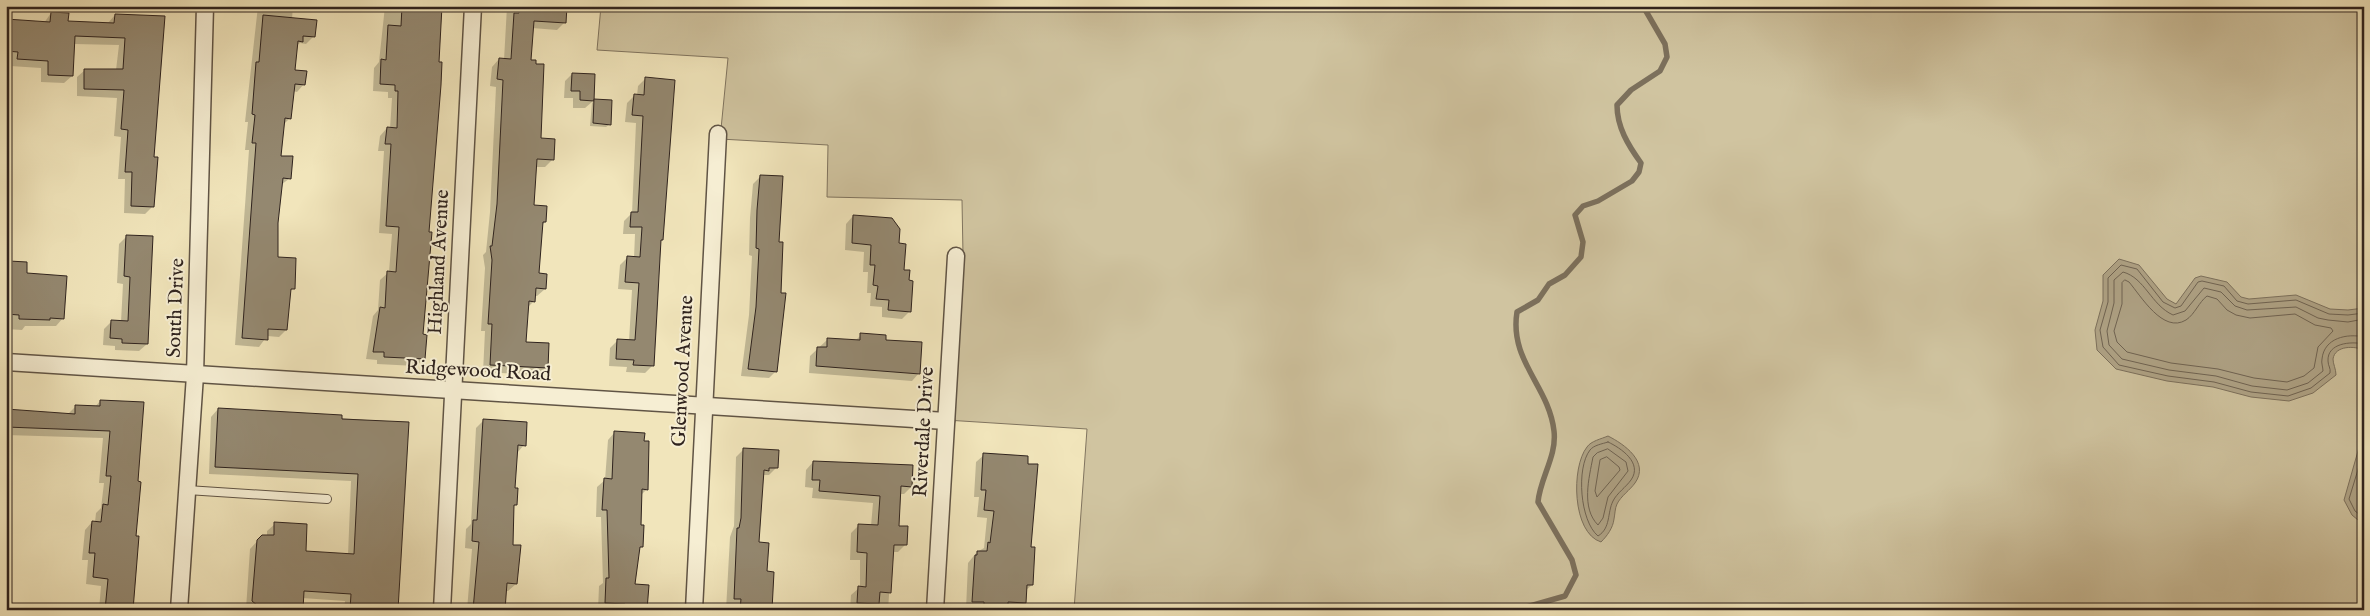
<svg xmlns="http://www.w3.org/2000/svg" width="2370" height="616" viewBox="0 0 2370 616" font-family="'IM FELL English',serif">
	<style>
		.green { fill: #d0c4a0; stroke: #80745f }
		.water { fill: #afa386; stroke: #7c705c }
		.shadow { fill: #0003 }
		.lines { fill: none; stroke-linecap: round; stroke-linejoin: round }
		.shore { stroke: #6f6352; stroke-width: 1 }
		.stream { stroke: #7c705c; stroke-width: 5.5 }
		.building { fill: #948870; stroke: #2f231e }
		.lane-casing { stroke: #605445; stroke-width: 10 }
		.street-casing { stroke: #605445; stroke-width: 19 }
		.lane { stroke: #f6eed3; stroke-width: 8 }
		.street { stroke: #f6eed3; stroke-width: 16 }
		.labels { text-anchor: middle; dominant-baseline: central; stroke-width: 4; stroke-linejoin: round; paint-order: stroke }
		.street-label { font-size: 20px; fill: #2f231e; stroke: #f6eed3 }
	</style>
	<rect width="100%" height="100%" fill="#f1e5bb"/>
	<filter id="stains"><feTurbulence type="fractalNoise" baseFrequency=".004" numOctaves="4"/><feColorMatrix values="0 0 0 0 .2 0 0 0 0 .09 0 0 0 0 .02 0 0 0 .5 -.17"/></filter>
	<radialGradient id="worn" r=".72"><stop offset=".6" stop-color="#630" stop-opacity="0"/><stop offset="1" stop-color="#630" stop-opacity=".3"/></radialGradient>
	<polygon class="green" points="601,6 2364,6 2364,610 1074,610 1087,429 946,420 963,255 962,200 827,197 828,145 720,139 728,58 597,50"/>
	<g class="water">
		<path d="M2119 259 2139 265 2167 299 2176 304 2195 278 2201 276 2227 282 2241 297 2249 299 2296 295 2330 309 2348 310 2364 308V350C2355 346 2335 345 2333 359 2333 364 2336 369 2336 375L2313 393 2289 401 2251 397 2213 387 2167 381 2116 369 2097 350 2095 330 2103 301V275Z"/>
		<polygon points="2364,430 2364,525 2352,515 2344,500"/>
		<path d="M1608 436C1624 444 1650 462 1635 483 1630 490 1621 496 1617 504 1615 508 1615 514 1614 519 1613 528 1607 536 1601 542 1572 533 1571 467 1587 447 1591 441 1601 439 1608 436Z"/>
	</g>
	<g class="shadow">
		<polygon points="258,6 293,6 292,19 314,36 306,44 300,43 296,46 293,71 304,84 297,92 293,91 290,118 283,125 280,157 290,178 281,185 277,222 277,258 293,288 289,293 286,330 279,337 267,336 259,347 235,345 249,150 245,150 248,122 245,122"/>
		<polygon points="385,6 441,6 421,336 424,359 416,366 377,364 377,360 366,359 373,316 378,310 380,280 389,272 392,234 379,233 384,151 378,151 380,136 387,128 390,129 392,98 388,98 388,92 373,91 374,68 379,62"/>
		<polygon points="507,6 566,6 565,22 557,30 532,28 530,61 540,139 554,140 552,160 545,167 535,167 532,206 545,222 542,225 538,274 545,289 537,296 535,296 534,301 527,308 524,343 546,367 539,375 483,372 485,331 481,331 485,268 483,255 486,252 490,212 496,87 490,86 492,67 499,59 504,60"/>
		<polygon points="51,13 67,22 108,23 115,15 164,17 153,158 152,207 145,214 124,213 125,179 118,179 121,137 114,136 117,98 77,96 77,77 85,70 116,70 119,45 74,44 72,76 64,83 41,82 41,68 10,66 11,59 6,58 6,20 44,23"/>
		<polygon points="572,74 594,75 592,103 595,100 610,124 606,127 590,126 592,102 585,108 573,108 573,98 564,98 565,81"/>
		<polygon points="645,79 662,240 660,242 652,366 645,373 626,372 627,367 609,366 610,348 617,341 629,341 632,290 618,289 620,265 627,258 634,258 635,234 623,234 624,221 632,213 636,123 625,122 627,103 634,96 637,96 638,86"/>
		<polygon points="761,176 778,243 776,371 769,378 741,376 749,315 752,256 749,255 750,218 753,184"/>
		<polygon points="853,216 898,244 910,311 902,319 882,317 882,307 870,306 871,293 867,293 868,272 863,272 864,252 845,250 846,224"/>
		<polygon points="127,236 147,344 139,351 115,350 115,346 103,345 104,329 112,321 121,322 123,284 117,283 119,244"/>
		<polygon points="6,262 26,263 25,275 63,318 56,326 25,326 22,330 6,329"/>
		<polygon points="861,335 884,341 919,373 912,381 809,373 810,356 828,339 855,341"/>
		<polygon points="100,401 143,403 128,610 99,610 101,586 86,584 88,560 82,560 85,530 92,522 95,522 96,513 101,508 104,483 99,483 103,438 6,435 6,411 68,414 76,406 95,407"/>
		<polygon points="218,409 408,423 397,610 344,610 345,601 302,598 301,610 246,609 250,549 262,536 267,536 267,531 275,524 304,552 348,555 351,481 209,474 211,417"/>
		<polygon points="484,420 524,445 517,453 513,489 516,504 513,507 511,546 516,584 508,591 505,591 504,610 467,610 472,549 465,548 466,529 471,524 476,428"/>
		<polygon points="615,432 643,442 647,489 641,495 639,526 641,546 638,550 634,585 646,610 598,610 599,586 603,583 601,517 596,517 597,487 605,480 608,440"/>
		<polygon points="744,449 777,467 769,475 763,475 758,543 766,573 771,605 781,606 780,610 726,610 730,537 734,526 736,457"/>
		<polygon points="984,455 1029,548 1032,585 1025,591 1025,603 1018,610 966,609 968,563 977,552 984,548 987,518 977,517 979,497 974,497 976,462"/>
		<polygon points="813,462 911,487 904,494 900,494 897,527 906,544 898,552 892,552 888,610 850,610 851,595 860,587 860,560 850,560 851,533 858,526 871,526 873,503 812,498 813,488 805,487 806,470"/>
	</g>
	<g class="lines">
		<g class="shore">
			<path d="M2125 280 2129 282C2141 296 2163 334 2186 320 2195 314 2199 302 2207 296L2217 299 2227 310 2236 315 2250 318 2295 314 2315 325 2331 328 2333 331 2318 347 2314 368 2304 376 2287 382 2254 378 2218 369 2171 363 2127 352 2117 342 2114 331 2122 304V283Z"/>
			<path d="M2364 313 2348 315 2329 314 2296 300 2248 304 2237 301 2224 286 2202 281 2198 282 2181 306 2175 308 2163 302 2137 269 2121 265 2108 278V302L2100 330 2103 347 2119 365 2168 376 2214 382 2251 392 2288 396 2311 388 2330 373C2331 368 2328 366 2328 361 2327 343 2351 341 2364 344"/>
			<path d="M2364 319 2348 322 2328 320 2318 318 2296 307 2247 310 2235 306 2221 292 2204 288 2185 311 2173 315C2151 305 2145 278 2123 272L2114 280V303L2107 331 2109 345 2122 359 2169 370 2216 376 2252 386 2287 390 2308 383 2323 371C2323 367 2321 363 2322 359 2324 338 2347 333 2364 337"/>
			<path d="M1608 442C1621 448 1643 463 1631 480 1626 487 1617 493 1613 501 1607 513 1611 528 1598 536 1580 521 1576 468 1590 450 1594 445 1602 444 1608 442Z"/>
			<path d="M1608 449 1626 462 1628 471 1608 497 1603 518 1598 525C1581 508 1589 478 1593 457L1597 453Z"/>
			<polyline points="2364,450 2349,499 2355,511 2364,518"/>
			<polygon points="1607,457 1619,467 1620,470 1597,497 1595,491 1600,460"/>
		</g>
		<g class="stream">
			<path d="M1516 610 1565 596 1576 575 1572 560 1538 502C1540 478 1557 456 1554 431 1549 386 1509 361 1517 312L1538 300 1549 284 1565 275 1581 257 1583 242 1575 215 1583 206 1598 201 1632 181 1639 172 1641 163C1628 145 1617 127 1617 105L1631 90 1660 71 1667 57 1665 44 1643 6"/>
			<path d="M1750 610C1777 605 1806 605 1834 610"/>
		</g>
	</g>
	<g class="building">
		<polygon points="402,6 442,6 439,62 442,62 441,85 429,232 432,232 423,334 427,335 425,359 384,357 384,352 373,352 380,307 385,308 387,271 396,272 399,227 386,226 391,144 385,144 387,127 397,128 398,91 395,91 395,85 380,84 381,59 386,60 388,25 401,26"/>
		<polygon points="519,6 567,6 566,23 534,21 531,60 536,60 536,64 544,64 541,138 555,139 554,160 537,159 534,205 547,206 546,222 543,222 539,273 547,274 546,289 536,288 535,302 529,301 526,342 549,343 548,368 490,365 492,324 488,324 492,260 490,246 492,246 497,204 503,80 497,79 499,58 511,59 514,13 519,13"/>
		<polygon points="51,12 69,13 68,21 114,23 115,14 165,16 154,157 158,157 154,207 131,206 132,172 125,172 128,130 121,129 124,90 84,89 84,69 123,69 125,38 75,36 73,76 48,75 48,61 17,59 18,52 6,51 6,19 50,22"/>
		<polygon points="263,15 317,20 315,37 303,36 303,42 298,41 295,70 307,71 305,85 295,84 291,119 285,118 281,156 293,156 291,179 283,178 278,223 278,257 296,258 295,289 291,289 287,330 268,329 268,340 242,338 256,143 252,143 255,115 252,114 256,62 259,62"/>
		<polygon points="572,73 595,74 594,101 580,100 580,91 571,91"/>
		<polygon points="645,77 675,80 663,240 661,240 654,366 633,365 634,360 616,359 617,339 635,340 639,283 625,282 627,256 640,257 642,227 630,227 631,212 638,212 643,116 632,115 634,94 644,95"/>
		<polygon points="594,99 612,100 611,125 593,123"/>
		<polygon points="760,175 783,176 779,242 783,242 781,293 786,293 777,372 748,369 756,307 759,249 756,248 757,210"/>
		<polygon points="853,215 892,218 900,229 899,243 906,244 904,270 910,270 909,280 913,281 911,312 888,310 889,300 876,299 878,286 873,285 875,265 870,265 871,245 852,243"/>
		<polygon points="126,235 153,236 148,344 122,343 122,339 110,338 111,320 128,321 130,277 124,276"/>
		<polygon points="9,261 27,262 27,273 67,276 64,319 50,318 50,320 19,319 19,315 6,314"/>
		<polygon points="860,333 886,335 886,340 922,342 920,374 816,366 817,347 827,347 827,338 860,340"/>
		<polygon points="100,400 144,402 138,481 141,482 136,536 139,536 133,610 105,610 108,579 93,577 95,553 89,553 92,521 101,522 103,504 108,505 111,476 106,476 110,431 6,427 6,409 75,414 75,405 100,406"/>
		<polygon points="218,408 342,415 342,419 409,422 398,610 350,610 351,594 304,591 303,610 269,610 269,607 258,606 252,601 257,540 262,535 274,535 274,522 307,524 306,551 354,554 358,474 215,467"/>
		<polygon points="483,419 527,422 526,446 518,445 515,488 518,488 517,505 514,505 513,545 521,545 517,584 507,583 505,610 473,610 479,542 472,541 473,520 477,520"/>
		<polygon points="614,431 645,433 644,441 649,441 648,490 642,489 641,525 644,525 643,547 640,547 635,584 649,585 647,610 624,610 625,604 605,603 606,578 609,578 607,510 602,510 604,478 612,479"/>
		<polygon points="743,448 779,450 778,468 769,468 769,471 764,470 759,542 769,543 767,571 774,572 772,610 740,610 741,599 734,599 737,528 739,528 741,518"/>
		<polygon points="983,453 1028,456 1028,464 1038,464 1031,547 1035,547 1033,585 1027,585 1026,603 1008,602 1008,610 984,610 984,602 972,602 975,555 977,555 977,551 987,551 988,542 990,543 994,511 984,510 986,490 981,490"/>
		<polygon points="813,461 913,465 912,487 901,486 899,526 908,526 907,545 894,545 891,593 880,592 879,604 857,603 858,586 866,587 867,553 857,552 858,524 878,525 880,496 819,491 820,480 812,480"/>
	</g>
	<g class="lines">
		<g class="lane-casing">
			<polyline id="lane" points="187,490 327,499"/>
		</g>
		<g class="street-casing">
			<g id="street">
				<polyline points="6,362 946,421"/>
				<polyline points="179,610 195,375 205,6"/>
				<polyline points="442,610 473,6"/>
				<polyline points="694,610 718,134"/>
				<polyline points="935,610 956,256"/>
			</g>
		</g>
		<use href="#lane" class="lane"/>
		<use href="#street" class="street"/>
	</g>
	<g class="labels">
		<g class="street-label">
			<text transform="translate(439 262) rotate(-87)">Highland Avenue</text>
			<text transform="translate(176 308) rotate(-88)">South Drive</text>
			<text transform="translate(478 371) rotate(3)">Ridgewood Road</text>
			<text transform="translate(683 371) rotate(-87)">Glenwood Avenue</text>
			<text transform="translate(924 432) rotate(-87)">Riverdale Drive</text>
		</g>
	</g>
	<rect width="2370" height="616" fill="none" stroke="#f1e5bb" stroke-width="25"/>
	<rect x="8" y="8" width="2355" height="601" fill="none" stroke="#2f231e" stroke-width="2.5"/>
	<rect x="12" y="12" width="2345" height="591" fill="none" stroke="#2f231e"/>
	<rect width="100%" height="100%" filter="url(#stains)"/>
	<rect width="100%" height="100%" fill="url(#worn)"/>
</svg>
